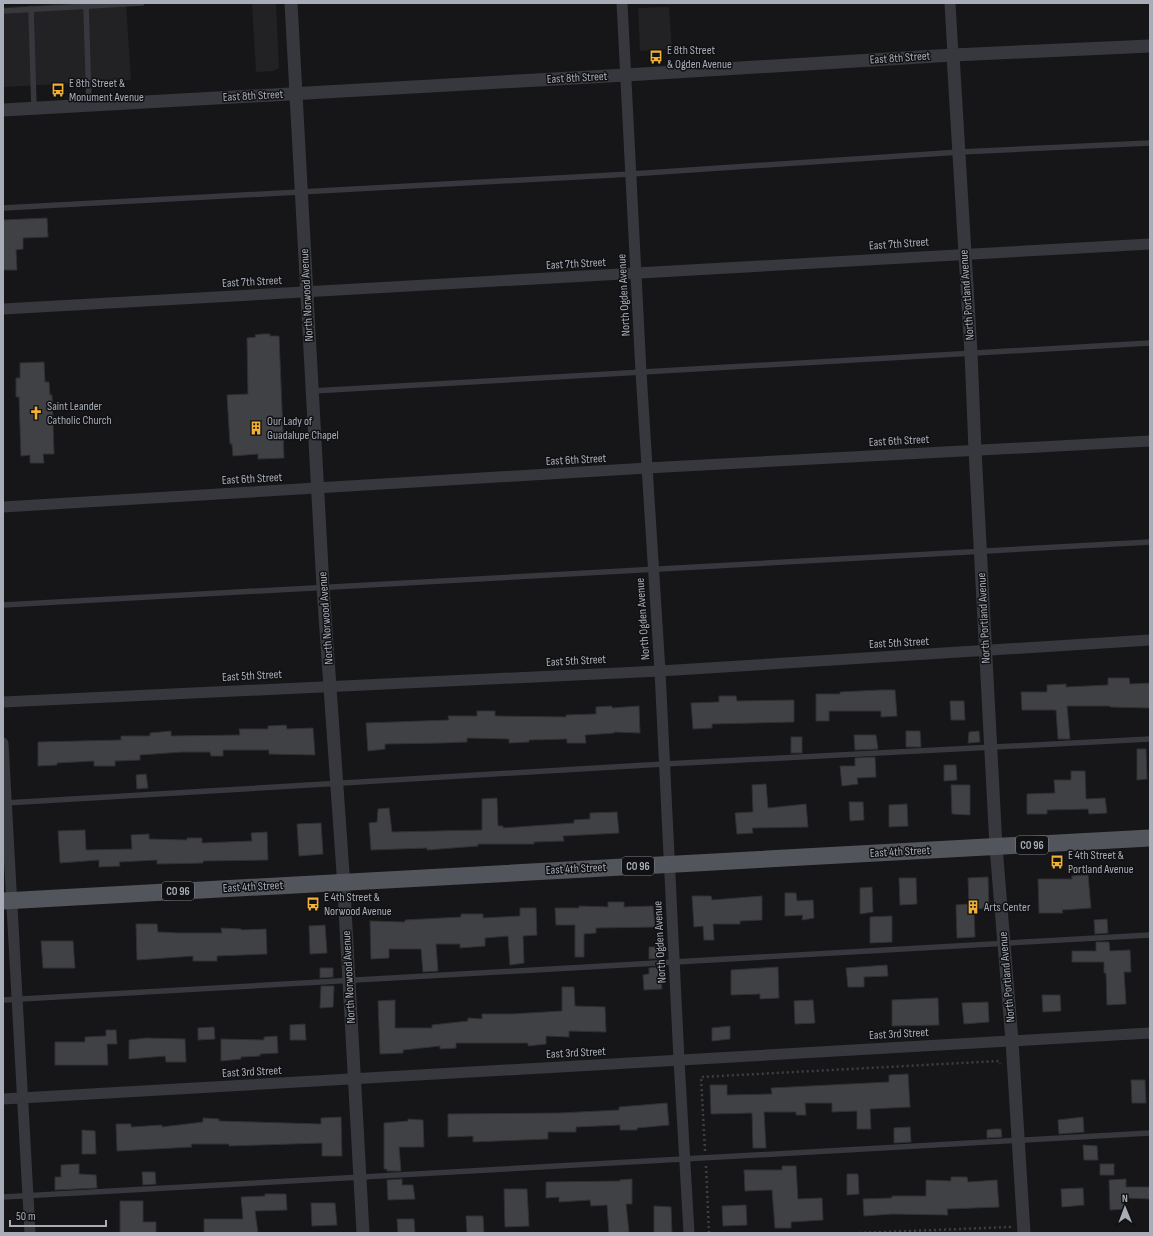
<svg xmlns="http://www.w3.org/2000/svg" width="1153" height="1236" viewBox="0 0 1153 1236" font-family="'Sofia Sans Condensed',sans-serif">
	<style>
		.built { fill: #222225 }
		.building { fill: #404145; stroke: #303034 }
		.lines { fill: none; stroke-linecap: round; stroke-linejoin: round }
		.path { stroke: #3d3f44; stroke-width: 2.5; stroke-dasharray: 2 3; stroke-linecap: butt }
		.service { stroke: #37383d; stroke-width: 5.5 }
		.minor { stroke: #37383d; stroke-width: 11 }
		.tertiary { stroke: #37383d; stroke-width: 13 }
		.primary { stroke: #53555c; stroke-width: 17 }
		.labels { text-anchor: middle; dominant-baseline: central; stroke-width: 3; stroke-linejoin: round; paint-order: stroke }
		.shield { fill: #111113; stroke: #7b7e86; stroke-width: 1 }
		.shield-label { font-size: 11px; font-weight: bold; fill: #a8adb8 }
		.poi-label { font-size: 12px; fill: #a8adb8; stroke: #111113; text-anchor: start }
		.street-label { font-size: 12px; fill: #a8adb8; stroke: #111113 }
	</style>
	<rect width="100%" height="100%" fill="#161618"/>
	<g class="built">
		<polygon points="71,3 126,3 131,80 3,87 3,7"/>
		<polygon points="252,3 276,3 279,68 273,71 256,72"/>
		<polygon points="669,7 672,49 640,51 638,8"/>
	</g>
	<g class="building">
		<polygon points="47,218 48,237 23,238 23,249 16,250 17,270 3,270 3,220"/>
		<polygon points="262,334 270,334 270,336 279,336 284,458 258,459 258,454 233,456 232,444 230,444 227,395 248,394 247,338 256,337 255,335"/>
		<polygon points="44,362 45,382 49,382 50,395 52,395 54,454 43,454 44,463 30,463 30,455 21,456 19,397 16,397 16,378 20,378 20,363"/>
		<polygon points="1108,678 1129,678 1130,684 1150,683 1150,708 1110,707 1110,706 1067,706 1070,739 1058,739 1056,710 1022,710 1021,692 1047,692 1047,685 1066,684 1066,687 1108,685"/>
		<polygon points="880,690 895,690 897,716 881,717 881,711 829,711 829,721 816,721 816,694 840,694 840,692"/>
		<polygon points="719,696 736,696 737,701 794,700 794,722 712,724 712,728 693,729 691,703 719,702"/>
		<polygon points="950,701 964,701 965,720 951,720"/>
		<polygon points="612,706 612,708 639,706 640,733 614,732 614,733 585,735 586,743 567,743 567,739 529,740 529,742 509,743 509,739 467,738 467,742 441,743 385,744 385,749 368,751 366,723 449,720 448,716 477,716 477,711 495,711 495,716 566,717 566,715 596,714 596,707"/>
		<polygon points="286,725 287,729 313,728 315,755 269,754 269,750 223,750 223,756 211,756 210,752 182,752 140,755 140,760 115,761 115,766 94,766 94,761 57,763 57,765 38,766 38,742 121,740 121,736 150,736 150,733 171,731 171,736 240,735 239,729 268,729 268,726"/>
		<polygon points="906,731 920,731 921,747 906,747"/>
		<polygon points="979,731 980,742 968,743 969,732"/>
		<polygon points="854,735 876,735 878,749 855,750"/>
		<rect x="791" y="737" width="11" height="16"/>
		<polygon points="1137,749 1146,749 1147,779 1137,780"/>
		<polygon points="875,757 876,777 857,778 858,784 842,786 840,766 855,766 855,758"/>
		<polygon points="944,765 956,765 957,780 944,781"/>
		<polygon points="1071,771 1085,771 1086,799 1105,798 1107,813 1089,814 1088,809 1047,810 1047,814 1027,814 1027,794 1055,793 1054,780 1071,780"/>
		<polygon points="146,774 148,788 137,789 136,775"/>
		<polygon points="766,784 768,808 806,804 808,827 752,828 753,833 737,834 735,813 753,812 752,785"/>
		<polygon points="951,785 970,785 970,815 952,814"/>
		<polygon points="497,798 498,826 503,826 503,828 574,823 574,820 590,819 590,813 617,812 619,833 563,836 564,841 534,842 534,844 478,844 478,846 427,850 427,848 371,850 369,823 377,822 378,809 389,808 392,832 482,830 482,799"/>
		<polygon points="849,802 863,802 864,820 850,821"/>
		<polygon points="907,804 908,826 889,827 889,805"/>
		<polygon points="321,823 323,854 299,856 297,824"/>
		<polygon points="85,830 86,850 132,849 131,835 149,834 149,839 187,840 187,838 202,838 202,843 252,841 251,833 267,832 268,860 203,861 203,863 157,864 157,860 119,862 120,866 99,867 99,860 60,863 58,831"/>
		<polygon points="1088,875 1091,908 1062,910 1063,913 1039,913 1038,879 1072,879 1072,876"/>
		<polygon points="988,877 989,908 974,909 975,937 957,938 956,905 969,904 968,878"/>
		<polygon points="899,878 916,878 917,904 900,905"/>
		<polygon points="872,887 873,912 860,914 860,888"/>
		<polygon points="785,893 796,893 797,901 813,900 814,918 802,920 803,915 785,916"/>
		<polygon points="692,896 711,896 712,900 762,896 762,920 740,921 740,924 713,924 714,940 704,940 703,926 694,927"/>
		<polygon points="608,902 624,902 624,907 653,906 655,927 596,928 596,933 584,934 584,957 575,957 575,925 556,925 555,908 579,908 579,906 608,907"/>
		<polygon points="520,908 536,908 537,935 523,936 524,963 510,965 508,936 485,938 485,946 460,948 460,944 436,944 438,971 423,972 421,949 389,949 389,958 371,959 370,921 405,922 405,920 461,917 461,914 483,914 483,918 520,916"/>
		<polygon points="892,916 892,942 870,943 870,917"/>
		<polygon points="1107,919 1108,933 1095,934 1094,920"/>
		<polygon points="136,924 157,924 158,932 179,933 222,933 221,928 241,929 241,930 266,929 267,954 217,956 217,961 193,961 193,956 137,960"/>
		<polygon points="325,925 327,953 310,954 309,926"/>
		<polygon points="41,941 73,941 75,968 43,968"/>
		<polygon points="1096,942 1109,942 1110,951 1130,950 1131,972 1124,972 1126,1004 1107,1005 1106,973 1104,973 1104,962 1072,962 1072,951 1096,951"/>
		<polygon points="649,947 659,947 660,958 649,959"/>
		<polygon points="887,965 888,976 864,977 864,987 848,987 846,968"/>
		<polygon points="660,967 662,989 644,990 643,975 649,974 649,968"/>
		<polygon points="778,967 779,998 760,999 760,994 731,995 731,970"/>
		<polygon points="320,968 333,968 333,977 320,978"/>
		<polygon points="321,986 334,986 333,1007 320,1008"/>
		<polygon points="562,987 574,987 575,1006 605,1007 606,1032 569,1031 569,1037 546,1036 546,1044 528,1046 528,1043 456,1043 456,1048 440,1049 440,1046 403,1050 403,1053 380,1054 378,1001 395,1000 395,1028 432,1028 432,1025 468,1021 468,1018 482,1019 482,1014 512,1014 562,1011"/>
		<polygon points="1042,995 1060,995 1061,1011 1043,1012"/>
		<polygon points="938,998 939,1025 892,1026 892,1000"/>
		<polygon points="813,1000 815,1023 795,1024 794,1001"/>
		<polygon points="988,1002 989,1022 964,1024 962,1003"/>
		<polygon points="305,1024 306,1040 290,1040 290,1025"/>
		<polygon points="730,1026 730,1039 712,1041 712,1028"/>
		<polygon points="214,1027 215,1039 198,1040 198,1028"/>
		<polygon points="106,1030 116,1030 117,1044 107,1044 108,1065 55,1065 55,1042 85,1042 85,1037 106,1036"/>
		<polygon points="277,1036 278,1053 260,1054 260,1056 241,1057 241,1059 221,1061 221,1039 264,1040 264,1037"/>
		<polygon points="146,1038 185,1039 186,1062 166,1062 165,1056 129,1059 129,1040"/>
		<polygon points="908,1074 910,1107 870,1109 871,1129 857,1129 857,1111 832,1112 832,1103 805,1103 806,1115 796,1115 796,1112 764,1112 766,1148 753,1148 752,1113 711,1114 710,1085 727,1085 727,1095 772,1094 771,1088 889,1082 889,1075"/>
		<polygon points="1131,1080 1145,1080 1146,1103 1132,1103"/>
		<polygon points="667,1103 669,1125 637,1128 637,1130 620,1130 620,1125 576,1127 576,1132 548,1132 548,1139 473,1142 473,1136 448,1137 448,1114 560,1113 619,1110 619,1107"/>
		<polygon points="341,1117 342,1156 322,1156 322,1143 229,1146 229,1144 191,1144 192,1147 117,1151 116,1124 131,1124 131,1127 162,1125 162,1127 203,1122 203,1118 219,1119 219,1121 321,1124 321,1118"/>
		<polygon points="1083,1117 1084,1132 1059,1134 1058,1120"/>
		<polygon points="408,1119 423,1120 424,1147 399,1147 401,1171 387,1171 387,1169 384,1169 384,1123 408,1121"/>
		<polygon points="910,1127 911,1142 894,1143 894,1128"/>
		<polygon points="994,1129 1001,1129 1002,1137 987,1138 987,1130"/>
		<polygon points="82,1130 95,1131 96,1154 82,1154"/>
		<polygon points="1083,1145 1097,1146 1098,1160 1084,1160"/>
		<polygon points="79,1164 79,1174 96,1175 97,1188 55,1190 55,1177 61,1177 61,1165"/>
		<rect x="1100" y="1164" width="14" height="11"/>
		<polygon points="782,1166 796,1166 798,1199 822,1198 823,1220 791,1222 791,1228 775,1228 772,1190 745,1191 744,1170 782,1170"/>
		<polygon points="142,1172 155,1172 156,1184 143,1185"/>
		<polygon points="847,1174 858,1174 859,1194 847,1195"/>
		<polygon points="951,1177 967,1177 968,1182 997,1180 999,1207 947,1209 948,1215 892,1214 864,1216 863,1199 892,1198 892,1196 926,1196 926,1180 951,1181"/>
		<polygon points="402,1179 402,1185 413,1185 415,1199 388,1200 387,1180"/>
		<polygon points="632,1179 632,1204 626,1204 629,1232 609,1233 607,1205 591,1206 590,1200 559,1202 559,1197 546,1198 546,1182 620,1181 620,1180"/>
		<polygon points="1126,1179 1126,1187 1150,1187 1150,1199 1126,1198 1126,1209 1110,1210 1109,1180"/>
		<polygon points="1083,1188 1084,1205 1062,1207 1061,1189"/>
		<polygon points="504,1189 527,1189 529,1226 505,1227"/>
		<polygon points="265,1194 286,1194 287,1210 255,1211 258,1233 204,1233 204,1219 243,1219 241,1197 265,1196"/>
		<polygon points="120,1201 143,1201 143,1222 156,1222 156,1233 120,1233"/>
		<polygon points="311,1203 335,1203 337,1225 312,1226"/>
		<polygon points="746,1205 747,1225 723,1226 722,1206"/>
		<polygon points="654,1206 671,1207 672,1233 654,1233"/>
		<polygon points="466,1216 483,1216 484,1233 467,1233"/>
		<polygon points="397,1219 414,1219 415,1233 398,1233"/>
	</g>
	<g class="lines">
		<g class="path">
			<polyline points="705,1151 701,1077 999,1061 1000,1064"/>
			<polyline points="706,1166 709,1233"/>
			<polyline points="859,1233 1010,1227 1009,1224"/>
		</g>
		<g class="service">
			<polyline points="86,6 89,105"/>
			<polyline points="31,9 34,108"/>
			<polyline points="3,11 142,3"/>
			<polyline points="3,208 631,174 960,152 1150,143"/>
			<polyline points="312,391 1150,343"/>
			<polyline points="3,605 1150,542"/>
			<polyline points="5,803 664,764 1150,739"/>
			<polyline points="3,1000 1150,935"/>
			<polyline points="3,1197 1150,1133"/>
		</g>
		<g class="minor">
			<polyline points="622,3 641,372 660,671 679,1060 689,1233"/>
			<polyline points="950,3 953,55"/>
			<polyline points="3,309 1150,244"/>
			<polyline points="3,507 647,468 1150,441"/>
			<polyline points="3,702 660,671 1150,640"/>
			<polyline points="3,743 30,1233"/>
			<polyline points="3,1099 1150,1033"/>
		</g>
		<g class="tertiary">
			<polyline points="291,3 323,587 343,873 363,1233"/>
			<polyline points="953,55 971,353 975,450 996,847 1012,1041 1024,1233"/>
			<polyline points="3,110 626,75 953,55 1150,46"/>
		</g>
		<polyline class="primary" points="3,901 1150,838"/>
	</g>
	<defs>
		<g id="bus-bare" transform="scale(1.08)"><path d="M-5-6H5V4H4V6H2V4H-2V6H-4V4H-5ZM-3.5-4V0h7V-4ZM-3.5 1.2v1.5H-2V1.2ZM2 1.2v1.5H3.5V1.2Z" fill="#f2b134" stroke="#111113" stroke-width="2.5" paint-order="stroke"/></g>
		<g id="church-bare" transform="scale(1.08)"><path d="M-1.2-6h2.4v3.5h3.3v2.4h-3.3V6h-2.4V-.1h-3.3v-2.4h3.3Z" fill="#f2b134" stroke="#111113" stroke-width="2.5" paint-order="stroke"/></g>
		<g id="building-bare" transform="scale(1.08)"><path d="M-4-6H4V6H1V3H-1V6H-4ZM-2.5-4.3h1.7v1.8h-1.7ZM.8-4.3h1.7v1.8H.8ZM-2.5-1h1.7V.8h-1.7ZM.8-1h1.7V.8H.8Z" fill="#f2b134" stroke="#111113" stroke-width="2.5" paint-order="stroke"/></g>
	</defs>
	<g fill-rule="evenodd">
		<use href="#bus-bare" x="656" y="57"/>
		<use href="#bus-bare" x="58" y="90"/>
		<use href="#church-bare" x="36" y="413"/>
		<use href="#building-bare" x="256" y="428"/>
		<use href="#bus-bare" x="1057" y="862"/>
		<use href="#bus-bare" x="313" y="904"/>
		<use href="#building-bare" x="973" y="907"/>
	</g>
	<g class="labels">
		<g class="shield">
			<rect x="1016" y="836" width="32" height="18" rx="3"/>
			<rect x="622" y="857" width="32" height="18" rx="3"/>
			<rect x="162" y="882" width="32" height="18" rx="3"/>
		</g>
		<g class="shield-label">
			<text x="1032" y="845">CO 96</text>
			<text x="638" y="866">CO 96</text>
			<text x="178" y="891">CO 96</text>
		</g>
		<g class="poi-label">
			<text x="667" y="50">E 8th Street<tspan x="667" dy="14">&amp; Ogden Avenue</tspan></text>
			<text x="69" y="83">E 8th Street &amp;<tspan x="69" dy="14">Monument Avenue</tspan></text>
			<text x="47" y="406">Saint Leander<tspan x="47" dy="14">Catholic Church</tspan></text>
			<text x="267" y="421">Our Lady of<tspan x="267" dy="14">Guadalupe Chapel</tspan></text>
			<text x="1068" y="855">E 4th Street &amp;<tspan x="1068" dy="14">Portland Avenue</tspan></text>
			<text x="324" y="897">E 4th Street &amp;<tspan x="324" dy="14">Norwood Avenue</tspan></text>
			<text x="984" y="907">Arts Center</text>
		</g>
		<g class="street-label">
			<text transform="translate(900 58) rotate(-4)">East 8th Street</text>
			<text transform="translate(577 78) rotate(-3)">East 8th Street</text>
			<text transform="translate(253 96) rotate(-3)">East 8th Street</text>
			<text transform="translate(899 244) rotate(-4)">East 7th Street</text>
			<text transform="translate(576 264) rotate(-3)">East 7th Street</text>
			<text transform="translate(252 282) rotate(-3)">East 7th Street</text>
			<text transform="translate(307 295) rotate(-93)">North Norwood Avenue</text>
			<text transform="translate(624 295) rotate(-93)">North Ogden Avenue</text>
			<text transform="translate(967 295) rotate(-94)">North Portland Avenue</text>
			<text transform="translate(899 441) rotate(-3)">East 6th Street</text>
			<text transform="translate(576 460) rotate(-3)">East 6th Street</text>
			<text transform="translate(252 479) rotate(-3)">East 6th Street</text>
			<text transform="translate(326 618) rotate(-94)">North Norwood Avenue</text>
			<text transform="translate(984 618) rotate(-93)">North Portland Avenue</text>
			<text transform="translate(643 619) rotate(-94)">North Ogden Avenue</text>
			<text transform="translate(899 643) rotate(-3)">East 5th Street</text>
			<text transform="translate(576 661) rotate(-3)">East 5th Street</text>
			<text transform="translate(252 676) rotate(-3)">East 5th Street</text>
			<text transform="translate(900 852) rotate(-3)">East 4th Street</text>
			<text transform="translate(576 869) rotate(-3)">East 4th Street</text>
			<text transform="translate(253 887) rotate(-3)">East 4th Street</text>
			<text transform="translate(660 942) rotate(-93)">North Ogden Avenue</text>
			<text transform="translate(349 977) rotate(-93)">North Norwood Avenue</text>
			<text transform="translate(1007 977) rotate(-95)">North Portland Avenue</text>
			<text transform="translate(899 1034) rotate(-3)">East 3rd Street</text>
			<text transform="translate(576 1053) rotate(-3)">East 3rd Street</text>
			<text transform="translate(252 1072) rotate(-3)">East 3rd Street</text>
		</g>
	</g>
	<rect width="1153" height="1236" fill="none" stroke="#a8adb8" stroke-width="8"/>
	<g transform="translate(1125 1208) rotate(359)" stroke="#111113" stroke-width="3" paint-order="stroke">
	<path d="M0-3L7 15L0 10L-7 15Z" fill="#a8adb8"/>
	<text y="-6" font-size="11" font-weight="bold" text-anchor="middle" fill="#a8adb8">N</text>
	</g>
	<path d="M10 1220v6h96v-6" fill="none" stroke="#a8adb8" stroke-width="2"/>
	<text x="16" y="1220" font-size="12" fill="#a8adb8" stroke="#111113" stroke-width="3" paint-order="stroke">50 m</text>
</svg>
